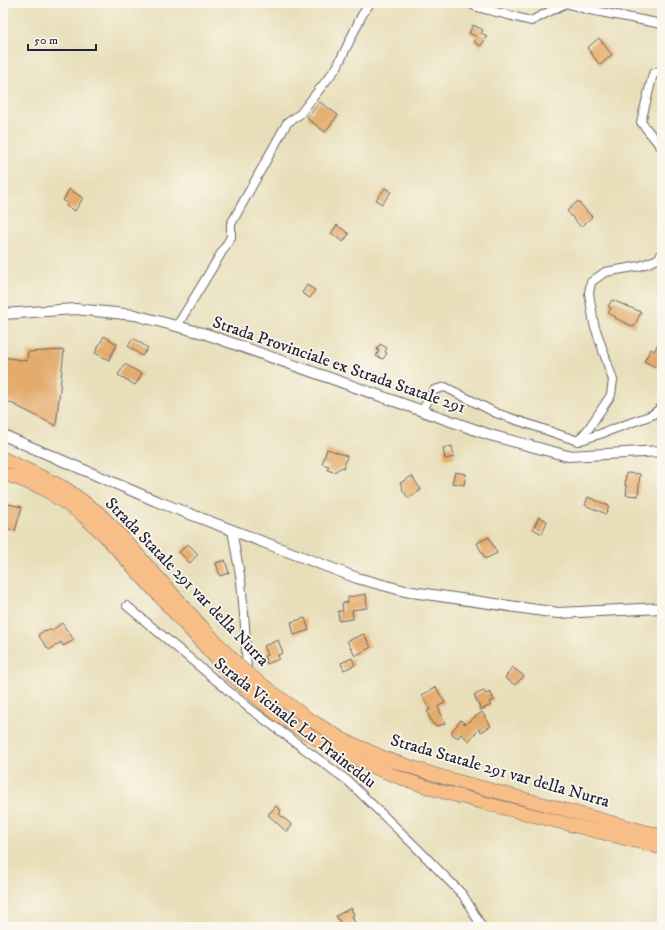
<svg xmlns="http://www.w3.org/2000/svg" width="665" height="930" viewBox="0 0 665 930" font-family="'IM FELL DW Pica',serif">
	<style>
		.building { fill: #e4ac6c }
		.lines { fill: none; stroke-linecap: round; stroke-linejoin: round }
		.minor-casing { stroke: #676467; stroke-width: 10 }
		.tertiary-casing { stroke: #676467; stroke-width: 12 }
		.trunk-casing { stroke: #676467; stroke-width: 14 }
		.minor { stroke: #fff; stroke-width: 8 }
		.tertiary { stroke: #fff; stroke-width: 10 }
		.trunk { stroke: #f7be88; stroke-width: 13 }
		.trunk-bridge-casing { stroke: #676467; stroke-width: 14; stroke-linecap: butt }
		.trunk-bridge { stroke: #f7be88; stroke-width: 13 }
		.labels { text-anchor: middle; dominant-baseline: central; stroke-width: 3.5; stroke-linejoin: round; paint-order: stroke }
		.street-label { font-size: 17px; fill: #22223b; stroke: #fbf7ec }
	</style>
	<rect width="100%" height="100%" fill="#fbf7ec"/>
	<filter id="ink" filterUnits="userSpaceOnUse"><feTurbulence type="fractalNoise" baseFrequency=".025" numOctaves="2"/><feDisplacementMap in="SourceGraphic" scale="8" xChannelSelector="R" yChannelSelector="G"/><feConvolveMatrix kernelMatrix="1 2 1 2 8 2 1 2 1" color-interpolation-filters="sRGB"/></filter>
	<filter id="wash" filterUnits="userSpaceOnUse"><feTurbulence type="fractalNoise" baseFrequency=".012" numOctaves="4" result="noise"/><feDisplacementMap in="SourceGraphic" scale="16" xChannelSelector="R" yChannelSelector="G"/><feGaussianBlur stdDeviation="0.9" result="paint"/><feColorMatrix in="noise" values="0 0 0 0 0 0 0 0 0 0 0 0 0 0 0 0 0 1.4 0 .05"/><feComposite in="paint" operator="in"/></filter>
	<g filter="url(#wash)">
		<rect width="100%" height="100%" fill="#e8dfba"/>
		<g id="blocks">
			<g class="building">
				<polygon points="473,25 483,30 481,33 487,36 481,46 474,42 477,37 469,33"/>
				<polygon points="599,38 612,55 600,65 587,48"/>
				<polygon points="320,102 338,115 325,132 307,118"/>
				<polygon points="385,188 391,192 382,204 376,200"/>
				<polygon points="69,189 83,198 75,211 66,206 68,203 63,201"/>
				<polygon points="578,201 592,217 581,227 567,211"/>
				<polygon points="337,225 349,234 343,242 331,233"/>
				<polygon points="307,285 315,290 310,298 302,293"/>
				<polygon points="612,300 641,312 634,327 615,318 616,317 608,313 611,308 608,306"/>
				<polygon points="104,336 117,344 109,360 95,353"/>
				<polygon points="133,338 148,348 142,356 128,346"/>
				<polygon points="662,338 662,359 657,368 644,361 651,349 654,351"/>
				<polygon points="380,344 387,348 385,352 387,353 383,359 376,356 379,351 377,350"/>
				<polygon points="64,350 56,426 3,399 3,357 27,361 28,352"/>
				<polygon points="125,364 142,374 135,385 118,375"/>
				<polygon points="452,446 454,457 445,459 443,448"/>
				<polygon points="327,449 347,456 344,468 342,467 334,472 327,470 329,466 322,464"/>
				<polygon points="455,472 466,474 464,485 452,483"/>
				<polygon points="626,473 640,474 638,496 626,495 627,486 625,486"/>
				<polygon points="412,476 421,490 408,498 402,489 403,488 400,483"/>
				<polygon points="588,497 609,506 606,514 585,505"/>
				<polygon points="3,503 22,507 15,531 3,528"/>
				<polygon points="539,517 547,521 542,534 533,529"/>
				<polygon points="489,537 497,553 485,559 477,543"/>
				<polygon points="188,544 198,554 190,563 179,552"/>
				<polygon points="225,560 229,573 220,576 216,563"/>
				<polygon points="366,594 367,608 352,610 353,619 339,621 338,611 343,611 342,603 348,602 348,597"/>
				<polygon points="305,618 309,630 294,635 291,622"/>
				<polygon points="62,623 74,640 63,646 61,642 49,650 38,635 45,630 46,632 50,629 51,631"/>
				<polygon points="364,634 371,647 355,656 347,641"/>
				<polygon points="278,640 283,653 278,655 279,659 267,664 264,656 268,655 264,646"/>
				<polygon points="352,658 355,665 344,670 341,663"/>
				<polygon points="512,667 524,676 515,685 505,678"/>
				<polygon points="436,687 445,703 438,706 445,724 437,726 432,723 427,711 430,710 422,695"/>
				<polygon points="484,691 486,694 490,692 494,700 489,702 491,705 481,710 474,695"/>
				<polygon points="482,712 491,726 481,732 479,729 469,741 461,734 458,738 452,734 452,731 461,720 465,724"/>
				<polygon points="276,806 281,811 279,814 292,825 287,832 268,815"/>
				<polygon points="351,908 354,915 352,916 355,923 348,927 343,927 336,916"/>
			</g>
		</g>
	</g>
	<g filter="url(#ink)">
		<use href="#blocks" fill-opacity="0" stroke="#676467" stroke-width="1"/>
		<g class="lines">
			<g class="minor-casing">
				<g id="minor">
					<polyline points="469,3 477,7 531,21 566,3 585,9 662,24"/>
					<polyline points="662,70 653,74 641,122 662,148"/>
					<polyline points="177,326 231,237 231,224 287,123 300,114 337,67 362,15 370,3"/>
					<polyline points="422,411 434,390 445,387 496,413 578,441 600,434 652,415 662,407"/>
					<polyline points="578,441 589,428 611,395 613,380 594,324 589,293 591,282 605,272 640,266 658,259 662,253"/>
					<polyline points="232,530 241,581 245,626 247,673"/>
					<polyline points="127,606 249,708 348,781 416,847 463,895 482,927"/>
				</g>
			</g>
			<g class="tertiary-casing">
				<g id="tertiary">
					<polyline points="3,314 75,309 135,315 206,334 490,435 568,456 662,451"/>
					<polyline points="3,435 156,501 357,578 405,591 558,613 662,608"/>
				</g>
			</g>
			<g class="trunk-casing">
				<g id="trunk">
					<polyline points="3,458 65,488 99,513 114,528 204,629 238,665"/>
					<polyline points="3,473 44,489 81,514 103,534 230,674"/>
					<polyline points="510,795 662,836"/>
					<polyline points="508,809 662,848"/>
				</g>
			</g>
			<use href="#minor" class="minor"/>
			<use href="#tertiary" class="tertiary"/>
			<use href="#trunk" class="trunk"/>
			<g class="trunk-bridge-casing">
				<g id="trunk-bridge">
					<polyline points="238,665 251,676 309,719 344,740 387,759 442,777 510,795"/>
					<path d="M230 674C245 687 260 701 276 713 308 737 346 756 383 771 423 788 466 798 508 809"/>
				</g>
			</g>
			<use href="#trunk-bridge" class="trunk-bridge"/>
		</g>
	</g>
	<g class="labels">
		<g class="street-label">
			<text transform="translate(339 365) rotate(19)">Strada Provinciale ex Strada Statale 291</text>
			<text transform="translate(187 582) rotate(46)">Strada Statale 291 var della Nurra</text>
			<text transform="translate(295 723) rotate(38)">Strada Vicinale Lu Traineddu</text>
			<text transform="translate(500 771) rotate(16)">Strada Statale 291 var della Nurra</text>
		</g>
	</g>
	<rect width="665" height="930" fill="none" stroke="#fbf7ec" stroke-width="16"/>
	<path d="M28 44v6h68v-6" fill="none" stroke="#22223b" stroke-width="2"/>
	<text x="34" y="44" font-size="12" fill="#22223b" stroke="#fbf7ec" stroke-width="3" paint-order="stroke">50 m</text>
</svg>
